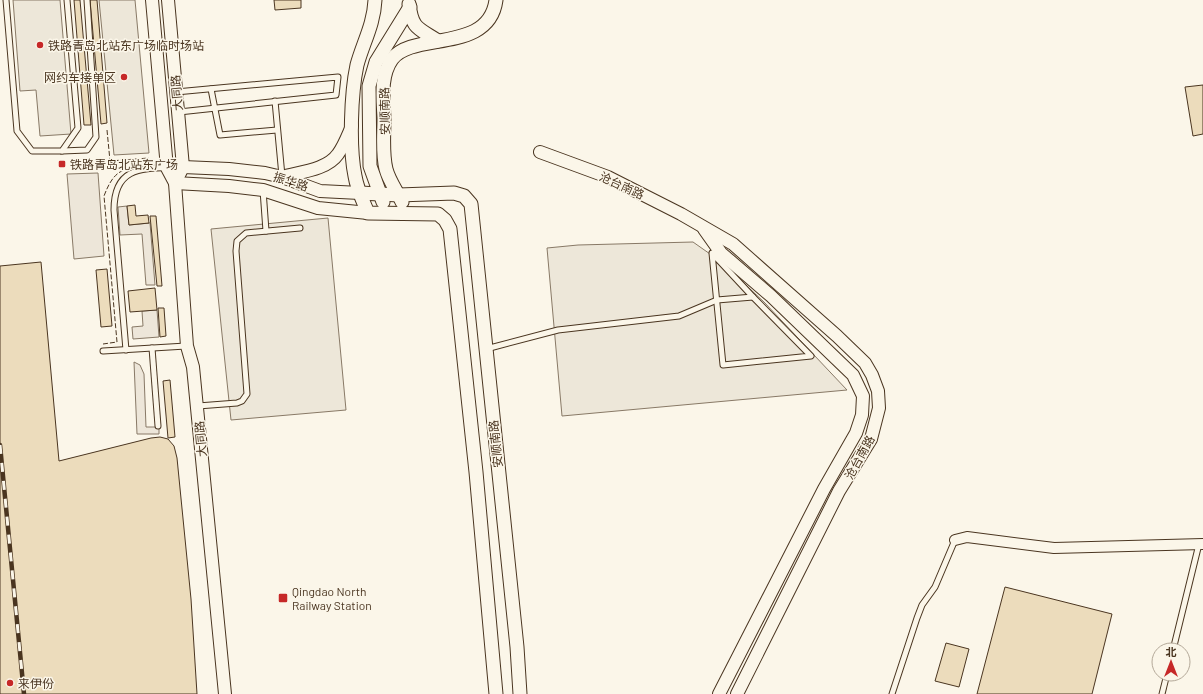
<svg xmlns="http://www.w3.org/2000/svg" width="1203" height="694" viewBox="0 0 1203 694" font-family="Barlow,'Noto Sans SC',sans-serif">
	<style>
		.green { fill: #ede6d9; stroke: #887966 }
		.parking { fill: #ede7d9; stroke: #887966 }
		.building { fill: #ecdcbc; stroke: #4a3520 }
		.lines { fill: none; stroke-linecap: round; stroke-linejoin: round }
		.service-casing { stroke: #4a3520; stroke-width: 7 }
		.minor-casing { stroke: #4a3520; stroke-width: 12 }
		.tertiary-casing { stroke: #4a3520; stroke-width: 14 }
		.secondary-casing { stroke: #4a3520; stroke-width: 15 }
		.service { stroke: #fbf6e9; stroke-width: 5 }
		.minor { stroke: #fbf6e9; stroke-width: 10 }
		.tertiary { stroke: #fbf6e9; stroke-width: 12 }
		.secondary { stroke: #fbf6e9; stroke-width: 13 }
		.rail-casing { stroke: #4a3520; stroke-width: 4.5 }
		.rail { stroke: #fbf6e9; stroke-width: 3; stroke-dasharray: 9; stroke-linecap: butt }
		.fence { stroke: #4a3520; stroke-width: 1; stroke-dasharray: 5 2; stroke-linecap: butt }
		.poi-dot { fill: #c62828; stroke: #fbf6e9; stroke-width: 1.5 }
		.labels { text-anchor: middle; dominant-baseline: central; stroke-width: 3; stroke-linejoin: round; paint-order: stroke }
		.poi-label { font-size: 12px; fill: #4a3520; stroke: #fbf6e9; text-anchor: start }
		.street-label { font-size: 12px; fill: #4a3520; stroke: #fbf6e9 }
	</style>
	<rect width="100%" height="100%" fill="#fbf6e9"/>
	<g class="green">
		<polygon points="98,173 104,256 74,259 67,174"/>
		<polygon points="127,206 129,225 150,223 155,285 146,285 142,234 120,235 118,207"/>
		<polygon points="157,310 159,337 133,339 132,327 143,326 142,311"/>
		<polygon points="134,362 140,365 144,374 146,427 159,427 159,434 137,434"/>
	</g>
	<g class="parking">
		<polygon points="13,0 60,0 71,134 40,136 36,90 20,91"/>
		<polygon points="99,0 135,0 149,153 114,155"/>
		<polygon points="328,218 346,410 231,420 211,229"/>
		<polygon points="693,242 720,261 764,302 847,390 562,416 547,248 578,245"/>
	</g>
	<g class="building">
		<polygon points="74,0 80,0 91,125 84,125"/>
		<polygon points="90,0 97,0 107,123 101,124"/>
		<polygon points="274,0 301,0 301,8 275,10"/>
		<polygon points="1203,85 1203,134 1193,136 1185,87"/>
		<polygon points="135,205 136,216 148,215 149,223 129,225 127,206"/>
		<polygon points="150,216 156,216 162,286 157,286"/>
		<polygon points="41,262 59,461 151,438 160,437 168,439 174,446 177,458 191,599 197,694 0,694 0,266"/>
		<polygon points="107,269 112,326 101,327 96,270"/>
		<polygon points="155,288 157,310 130,312 128,291"/>
		<polygon points="158,308 164,308 166,336 160,337"/>
		<polygon points="170,380 175,437 168,438 163,381"/>
		<polygon points="1005,587 1112,614 1092,694 977,694"/>
		<polygon points="946,643 969,649 959,687 935,681"/>
	</g>
	<g class="lines">
		<g class="service-casing">
			<g id="service">
				<polyline points="6,0 17,131 32,151 62,151 78,128 67,0"/>
				<polyline points="211,89 220,135 277,130"/>
				<polyline points="176,92 338,77 336,95 179,112"/>
				<polyline points="275,101 282,176"/>
				<polyline points="62,151 87,150 96,137 87,0"/>
				<polyline points="263,190 266,231"/>
				<polygon points="712,253 753,297 811,356 723,365"/>
				<polyline points="152,348 158,426"/>
				<polyline points="486,349 558,330 679,316 717,300 753,297"/>
				<path d="M126 350 114 210C114 163 147 169 182 167"/>
				<polyline points="103,351 186,346"/>
				<polyline points="198,406 237,403 242,401 247,394 236,251 237,241 246,233 300,228"/>
				<polyline points="1173,650 1199,544"/>
				<polyline points="892,694 917,618 922,605 935,587 955,540"/>
				<polyline points="1162,694 1167,674"/>
			</g>
		</g>
		<g class="minor-casing">
			<polyline id="minor" points="955,540 967,537 1054,548 1203,544"/>
		</g>
		<g class="tertiary-casing">
			<g id="tertiary">
				<polyline points="152,0 167,168 175,183 229,186 263,190 318,208 368,213"/>
				<polyline points="168,0 183,167 175,183 187,346 193,367 225,694"/>
				<polyline points="540,152 608,177 681,214 733,244 837,336 865,363 872,375 878,391 879,408 871,439 839,491 737,694"/>
				<polyline points="183,167 229,169 265,173 282,177 320,191 360,193"/>
				<path d="M282 177C300 172 327 170 338 154 344 146 348 135 352 126"/>
				<polyline points="704,229 721,253 771,296 853,375 863,396 862,415 856,433 824,489 719,694"/>
			</g>
		</g>
		<g class="secondary-casing">
			<g id="secondary">
				<path d="M375 0C374 24 363 43 357 65 351 93 349 147 355 176 357 189 363 201 368 213L438 214 445 220 450 229 476 472 496 694"/>
				<path d="M409 4C412 29 418 28 438 41"/>
				<polyline points="360,193 399,195 454,193 464,196 471,204 517,647 520,694"/>
				<polyline points="383,202 370,166 369,86 376,62 410,7"/>
				<path d="M402 202C397 191 389 181 386 169 382 153 384 134 384 118 383 98 380 76 392 59 413 31 489 54 496 0"/>
			</g>
		</g>
		<use href="#service" class="service"/>
		<use href="#minor" class="minor"/>
		<use href="#tertiary" class="tertiary"/>
		<use href="#secondary" class="secondary"/>
		<g class="rail-casing">
			<polyline id="rail" points="0,445 24,694"/>
		</g>
		<use href="#rail" class="rail"/>
		<g class="fence">
			<polyline points="107,130 110,161 149,158"/>
			<path d="M103 344 117 342 104 196C112 175 119 168 142 166"/>
		</g>
	</g>
	<g class="poi-dot">
		<circle cx="40" cy="45" r="4"/>
		<circle cx="124" cy="77" r="4"/>
		<rect x="58" y="160" width="8" height="8" rx="2"/>
		<rect x="278" y="593" width="10" height="10" rx="2"/>
		<circle cx="10" cy="683" r="4"/>
	</g>
	<g class="labels">
		<g class="poi-label">
			<text x="48" y="45">铁路青岛北站东广场临时场站</text>
			<text x="116" y="77" text-anchor="end">网约车接单区</text>
			<text x="70" y="164">铁路青岛北站东广场</text>
			<text x="292" y="591">Qingdao North<tspan x="292" dy="14">Railway Station</tspan></text>
			<text x="18" y="683">来伊份</text>
		</g>
		<g class="street-label">
			<text transform="translate(176 93) rotate(-95)">大同路</text>
			<text transform="translate(384 111) rotate(-91)">安顺南路</text>
			<text transform="translate(291 181) rotate(18)">振华路</text>
			<text transform="translate(622 185) rotate(25)">沧台南路</text>
			<text transform="translate(200 439) rotate(-95)">大同路</text>
			<text transform="translate(495 444) rotate(-96)">安顺南路</text>
			<text transform="translate(859 457) rotate(-61)">沧台南路</text>
		</g>
	</g>
	<g transform="translate(1171 662)"><circle r="19" fill="#fbf6e9" stroke="#b4a999"/>
	<path d="M0-3L7 15L0 10L-7 15Z" fill="#c62828"/>
	<text y="-6" font-size="11" font-weight="bold" text-anchor="middle" fill="#4a3520">北</text>
	</g>
</svg>
